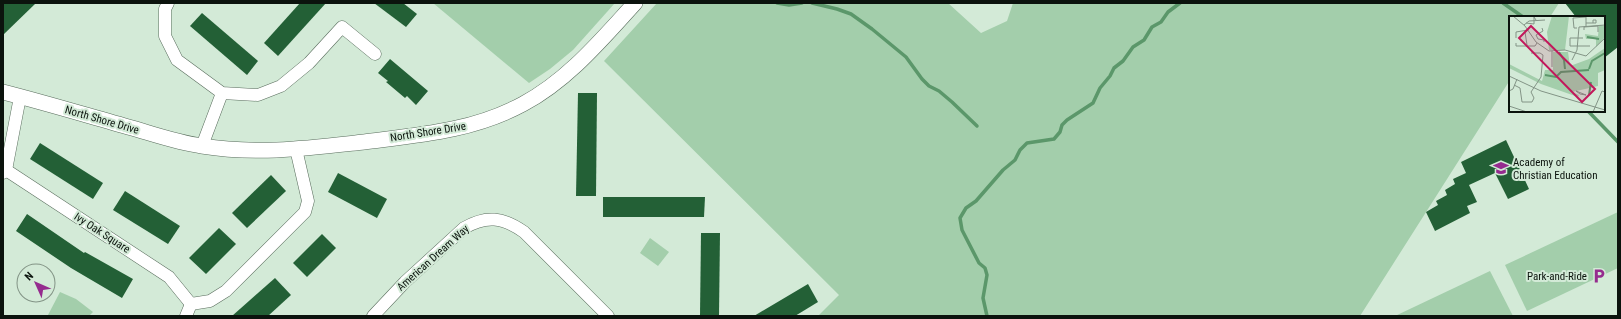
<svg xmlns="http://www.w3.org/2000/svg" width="1621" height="319" viewBox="0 0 1621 319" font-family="'Roboto Condensed',sans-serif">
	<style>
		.green { fill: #a3ceab }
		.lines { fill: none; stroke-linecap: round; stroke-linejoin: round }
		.stream { stroke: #5b976a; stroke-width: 3.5 }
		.building { fill: #236036 }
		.minor-casing { stroke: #596d5d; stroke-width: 13 }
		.tertiary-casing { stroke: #596d5d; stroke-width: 16 }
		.minor { stroke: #fff; stroke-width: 12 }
		.tertiary { stroke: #fff; stroke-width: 15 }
		.labels { text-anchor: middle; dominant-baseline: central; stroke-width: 4; stroke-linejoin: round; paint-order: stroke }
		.street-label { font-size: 11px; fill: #0b130d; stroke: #d3ead7 }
		.poi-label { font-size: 11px; fill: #0b130d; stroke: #d3ead7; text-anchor: start }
		.inset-river { fill: none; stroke: #5b976a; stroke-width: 2 }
		.inset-road { fill: none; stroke: #839486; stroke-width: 1 }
		.view { fill: #c2185b; fill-opacity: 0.15; stroke: #c2185b; stroke-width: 2 }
		.inset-edge { fill: none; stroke: #0b130d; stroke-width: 2 }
	</style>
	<rect width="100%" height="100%" fill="#d3ead7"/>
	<g class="green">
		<polygon points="433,3 615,3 573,50 550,69 529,83"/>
		<polygon points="657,3 948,3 981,33 1007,21 1013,3 1559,3 1550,17 1510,17 1510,80 1360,316 818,316 839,295 604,61"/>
		<polygon points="1618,212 1618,268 1527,311 1505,265"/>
		<polygon points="650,238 669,252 658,266 640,253"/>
		<polygon points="1490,271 1513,316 1395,316"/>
		<polygon points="60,292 76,299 93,312 89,316 48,315"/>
	</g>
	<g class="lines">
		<g class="stream">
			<polyline points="777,3 789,5 802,3"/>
			<polyline points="812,3 837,9 851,14 872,29 906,57 922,79 929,86 939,91 952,102 977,126"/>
			<polyline points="1503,3 1523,17"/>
			<polyline points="1588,111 1618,142"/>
			<polyline points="987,316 983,298 987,275 985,268 979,263 962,230 960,218 966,208 976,201 1003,170 1015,160 1020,150 1027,143 1054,139 1060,132 1062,125 1067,120 1093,103 1100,88 1110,76 1114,68 1123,61 1133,47 1144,40 1152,27 1161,22 1168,12 1180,3"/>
		</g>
	</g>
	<g class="building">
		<polygon points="3,3 36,3 3,35"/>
		<polygon points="300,3 326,3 278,56 264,43"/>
		<polygon points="374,3 403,3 417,14 406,27"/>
		<polygon points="1565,3 1618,3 1618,47 1604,58 1604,17 1576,17"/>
		<polygon points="202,13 258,61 247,75 190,26"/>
		<polygon points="390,59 428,91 416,105 407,96 405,98 386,82 388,81 378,73"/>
		<polygon points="578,93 597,93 596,196 576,196"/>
		<polygon points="1506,140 1529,189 1508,199 1495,173 1469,185 1477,202 1467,206 1470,213 1435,231 1426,212 1438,205 1436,201 1447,195 1445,190 1455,184 1453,179 1466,173 1461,162"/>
		<polygon points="40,143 103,183 93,199 30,159"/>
		<polygon points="338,173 387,199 377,218 328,192"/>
		<polygon points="271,175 286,191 247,228 232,213"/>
		<polygon points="125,191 180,226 168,244 113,210"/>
		<polygon points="603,197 705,197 704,217 603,217"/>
		<polygon points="27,214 84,253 85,252 133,279 122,298 71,268 16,231"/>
		<polygon points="219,228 236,244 206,274 189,258"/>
		<polygon points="701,233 720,233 719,316 700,316"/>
		<polygon points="322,234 336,248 307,277 293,263"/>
		<polygon points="275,278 291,295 268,316 232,316"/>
		<polygon points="808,284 818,302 795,316 754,316"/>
	</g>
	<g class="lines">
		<g class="minor-casing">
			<g id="minor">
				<polyline points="168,3 165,9 165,36 177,60 222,93 258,95 281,86 309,63 342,27 375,54"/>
				<polyline points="202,146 222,93"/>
				<polyline points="6,170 169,277 191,304"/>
				<polyline points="3,173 6,170 20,97"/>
				<polyline points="186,316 191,304 210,301 226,291 305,212 308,201 296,149"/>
				<path d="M373 316 405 282 464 228C486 215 503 217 524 232L608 316"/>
			</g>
		</g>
		<g class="tertiary-casing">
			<path id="tertiary" d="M3 92C46 103 89 116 132 128 156 135 179 143 202 146 257 155 309 148 364 142 419 135 473 131 523 104 568 80 601 40 635 3"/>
		</g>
		<use href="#minor" class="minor"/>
		<use href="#tertiary" class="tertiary"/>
	</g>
	<defs>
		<g id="school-bare" transform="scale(1.2)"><path d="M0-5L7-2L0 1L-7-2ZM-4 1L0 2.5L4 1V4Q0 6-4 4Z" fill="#952b8e" stroke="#d3ead7" stroke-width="2.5" paint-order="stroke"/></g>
		<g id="parking-bare" transform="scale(1.2)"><path d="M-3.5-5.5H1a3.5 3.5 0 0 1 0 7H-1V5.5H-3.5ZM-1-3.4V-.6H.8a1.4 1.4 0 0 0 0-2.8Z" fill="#952b8e" stroke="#d3ead7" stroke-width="2.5" paint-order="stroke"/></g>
	</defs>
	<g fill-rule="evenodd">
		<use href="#school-bare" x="1501" y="168"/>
		<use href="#parking-bare" x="1599" y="276"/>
	</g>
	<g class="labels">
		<g class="street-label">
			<text transform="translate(102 120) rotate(16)">North Shore Drive</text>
			<text transform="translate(428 132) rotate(-9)">North Shore Drive</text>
			<text transform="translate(102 233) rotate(33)">Ivy Oak Square</text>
			<text transform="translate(433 258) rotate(-42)">American Dream Way</text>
		</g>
		<g class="poi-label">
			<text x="1513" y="162">Academy of<tspan x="1513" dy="13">Christian Education</tspan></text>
			<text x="1587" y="276" text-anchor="end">Park-and-Ride</text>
		</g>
	</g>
	<g transform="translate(1509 16)">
		<rect width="96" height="96" fill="#d3ead7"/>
		<path d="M43 0H60L56 34H40L38 16ZM90 9 96 10V21L87 31V23H77L76 18 89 20ZM96 32V54L89 57V70L63 76 70 79 69 81 32 68 0 52V48L33 65 36 54H44V36H59L61 50 80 43Z" fill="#a3ceab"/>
		<path class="inset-river" d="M78 21 90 23M50 36 55 44 56 53M80 53 83 45 96 37M36 59 47 61 52 56 80 54M80 79 82 66"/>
		<path class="inset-road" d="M4 0 16 10 27 26 40 35 56 34 77 40 96 22M17 7 25 8V1L27 4M77 7H87V4H84V7M15 9 20 5 36 4M33 12 34 15 27 19 29 23 35 24V26M68 12H65L64 2 77 1V11M75 14V11L89 10V16M16 16 18 29M7 22V16L19 14M74 22H61V30H81M7 27V30H26L28 27M22 37H31L34 39 32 61 22 76M63 44 68 34 70 11 96 9M43 51V35M0 60 32 75 96 94M5 69 11 72 13 86H23L25 82 22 76M0 75 4 73 8 63M71 78 77 79 67 75 71 78M0 90 18 96M84 96 93 75 96 76"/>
		<path class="view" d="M22 10 86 73 73 86 10 22Z"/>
		<rect width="96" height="96" class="inset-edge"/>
	</g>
	<rect width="1621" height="319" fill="none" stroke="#0b130d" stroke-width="8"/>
	<g transform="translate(36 283) rotate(315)"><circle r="19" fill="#d3ead7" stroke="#839486"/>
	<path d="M0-3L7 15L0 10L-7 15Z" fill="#952b8e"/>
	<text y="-6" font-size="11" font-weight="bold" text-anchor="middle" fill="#0b130d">N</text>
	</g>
</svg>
